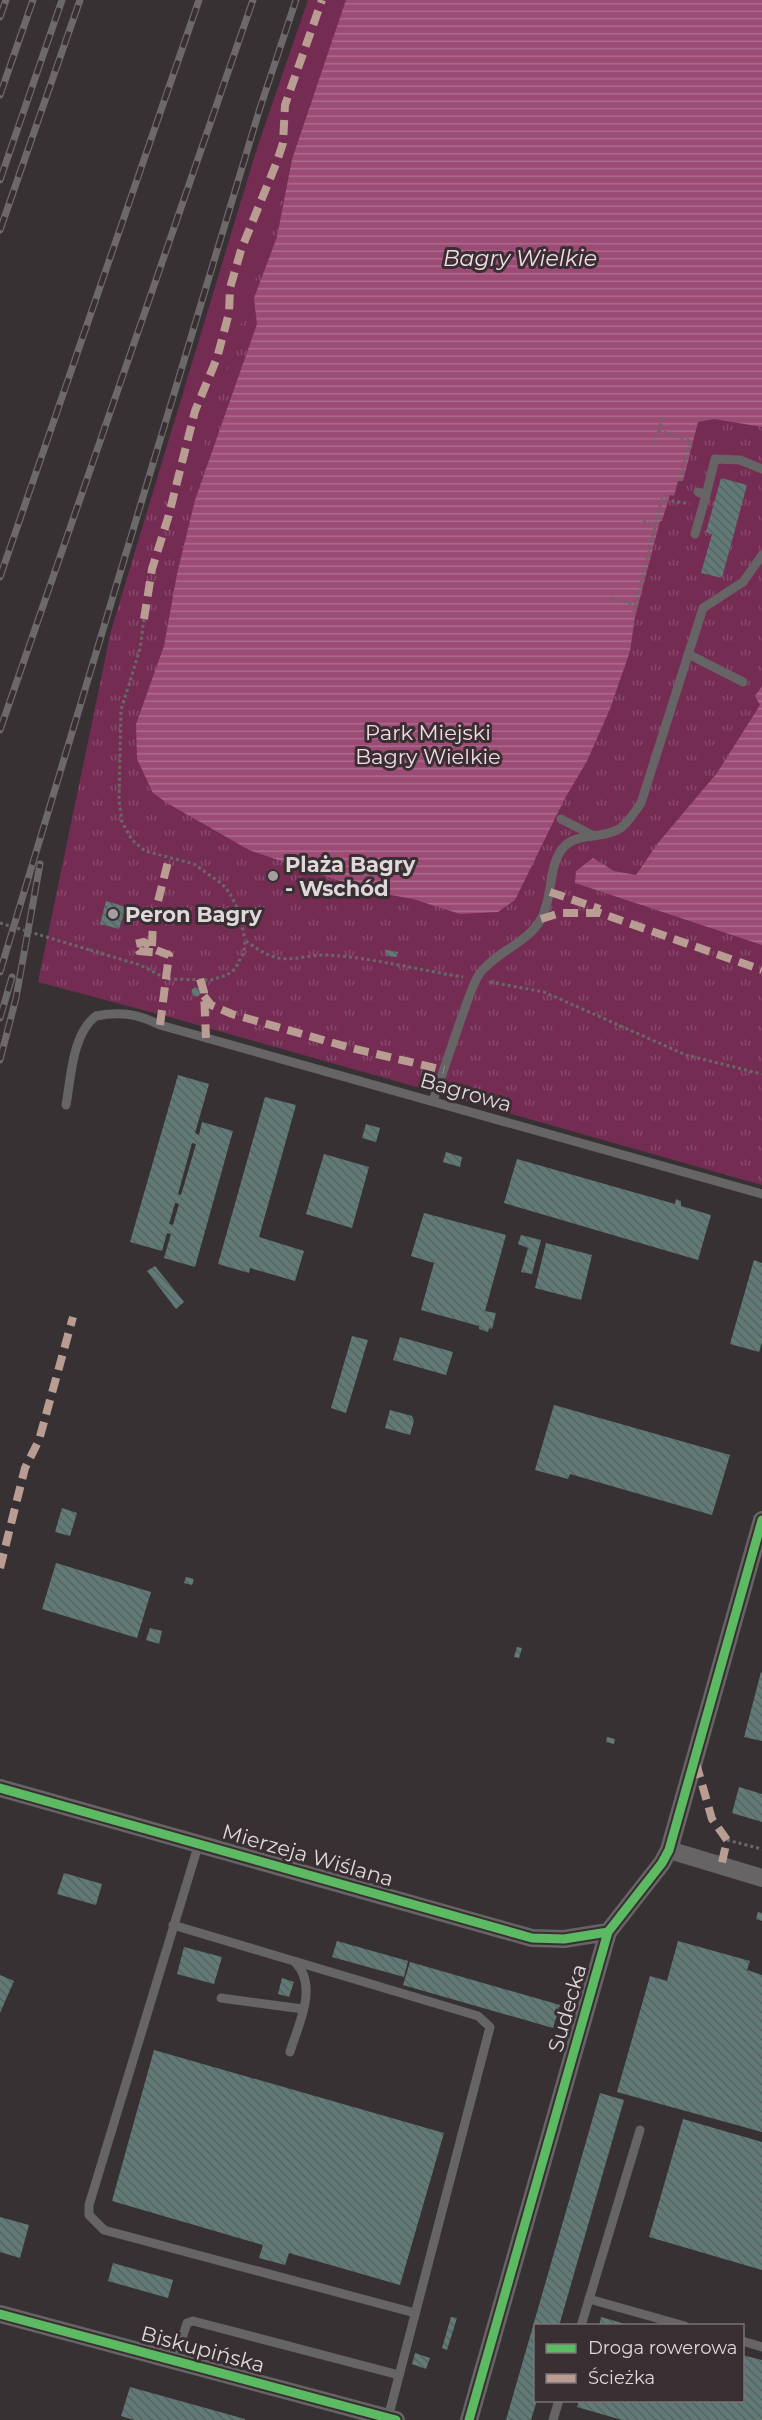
<svg xmlns="http://www.w3.org/2000/svg" width="762" height="2420" viewBox="0 0 762 2420" font-family="Montserrat,sans-serif">
	<style>
		.green { fill: #742c53 }
		.park { fill: url(#park-tufts) }
		.water { fill: url(#water-rules) }
		.building { fill: url(#building-back-hatch); fill-rule: evenodd }
		.lines { fill: none; stroke-linecap: round; stroke-linejoin: round }
		.path { stroke: #6a6769; stroke-width: 3; stroke-dasharray: 3 3; stroke-linecap: butt }
		.lane { stroke: #666464; stroke-width: 9 }
		.street { stroke: #666464; stroke-width: 18 }
		.rail-casing { stroke: #6c696a; stroke-width: 7 }
		.rail { stroke: #392f33; stroke-width: 4.5; stroke-dasharray: 14; stroke-linecap: butt }
		.path-bridge { stroke: #6a6769; stroke-width: 3; stroke-dasharray: 3 3; stroke-linecap: butt }
		.quiet { stroke: #b99d93; stroke-width: 8; stroke-dasharray: 15 8; stroke-linecap: butt }
		.cycleway-casing { stroke: #392f33; stroke-width: 13 }
		.cycleway { stroke: #5cba63; stroke-width: 9 }
		.poi-dot { fill: #a49ea0; stroke: #392f33; stroke-width: 2 }
		.labels { text-anchor: middle; dominant-baseline: central; stroke-width: 6; stroke-linejoin: round; paint-order: stroke }
		.park-label { font-size: 21px; fill: #f4dbe6; stroke: #392f33 }
		.poi-label { font-size: 21px; font-weight: bold; fill: #ded8da; stroke: #392f33; text-anchor: start }
		.street-label { font-size: 21px; fill: #ded8da; stroke: #392f33 }
		.water-label { font-size: 22px; font-style: italic; fill: #f4dbe5; stroke: #392f33 }
	</style>
	<defs>
		<pattern id="park-tufts" width="24" height="20" patternUnits="userSpaceOnUse" patternTransform="scale(1.5)"><rect width="24" height="20" fill="#742c53"/><path d="M3 7l-1-3M5 7V3M7 7l1-3M15 17l-1-3M17 17v-4M19 17l1-3" fill="none" stroke="#874a6b"/></pattern>
		<pattern id="water-rules" width="6" height="5" patternUnits="userSpaceOnUse" patternTransform="scale(1.5)"><rect width="6" height="5" fill="#9b4b74"/><path d="M0 2.5h6" fill="none" stroke="#ad6d8e"/></pattern>
		<pattern id="building-back-hatch" width="6" height="6" patternUnits="userSpaceOnUse" patternTransform="scale(1.5)"><rect width="6" height="6" fill="#627a76"/><path d="M-1 5l2 2M0 0l6 6M5-1l2 2" fill="none" stroke="#566361"/></pattern>
	</defs>
	<rect width="100%" height="100%" fill="#373134"/>
	<polygon class="green" points="308,0 346,0 292,159 277,237 225,411 96,706 110,634 257,148"/>
	<polygon class="park" points="344,0 762,0 762,1185 173,1018 38,982 110,636 152,498 184,504"/>
	<g class="water">
		<polygon points="346,0 762,0 762,427 714,419 698,422 683,481 678,481 674,496 670,495 662,521 660,521 635,617 630,651 610,709 587,761 564,800 515,900 498,912 460,914 413,899 369,891 249,850 167,803 153,793 137,759 136,724 164,646 177,574 195,500 257,324 254,298 277,237 292,159"/>
		<polygon points="762,686 762,945 575,883 576,871 593,858 614,871 636,875 658,843 717,773 760,705 755,696"/>
	</g>
	<g class="building">
		<polygon points="721,478 747,485 722,578 701,573 712,534 706,532"/>
		<polygon points="106,901 126,907 119,929 100,924"/>
		<polygon points="386,950 398,952 397,957 386,956"/>
		<circle cx="196" cy="992" r="4.5"/>
		<path d="M178 1075 209 1084 195 1133 199 1135 202 1122 233 1131 195 1267 164 1258 171 1234 167 1233 162 1251 130 1242ZM192 1143 196 1144 181 1195 178 1194ZM175 1203 179 1204 173 1225 169 1224Z"/>
		<polygon points="265,1097 296,1105 259,1237 304,1251 295,1281 250,1268 249,1273 218,1264"/>
		<polygon points="366,1124 380,1128 376,1142 362,1138"/>
		<polygon points="446,1152 462,1157 460,1167 443,1162"/>
		<polygon points="324,1154 369,1167 352,1228 306,1214"/>
		<polygon points="517,1159 675,1204 676,1199 681,1201 681,1206 711,1215 698,1260 504,1203"/>
		<polygon points="424,1213 506,1235 485,1311 496,1313 492,1329 489,1328 488,1332 479,1329 479,1326 421,1310 434,1263 411,1256"/>
		<polygon points="521,1235 541,1240 532,1274 521,1272 528,1248 518,1244"/>
		<polygon points="546,1243 592,1255 581,1300 535,1288"/>
		<polygon points="754,1260 762,1263 762,1342 759,1352 730,1344"/>
		<polygon points="155,1266 184,1302 176,1309 147,1271"/>
		<polygon points="352,1336 368,1340 346,1413 331,1408"/>
		<polygon points="400,1337 453,1352 446,1375 393,1360"/>
		<polygon points="554,1405 730,1455 712,1515 570,1474 568,1479 535,1470"/>
		<polygon points="390,1410 412,1416 414,1421 410,1435 385,1428"/>
		<polygon points="62,1508 77,1513 70,1536 55,1532"/>
		<polygon points="56,1563 151,1592 137,1638 42,1609"/>
		<polygon points="186,1577 194,1579 192,1585 184,1583"/>
		<polygon points="150,1628 162,1631 159,1644 146,1640"/>
		<polygon points="517,1647 522,1648 519,1658 514,1657"/>
		<polygon points="761,1672 762,1673 762,1741 744,1737"/>
		<polygon points="607,1737 615,1739 614,1744 606,1742"/>
		<polygon points="739,1787 762,1794 762,1822 732,1813"/>
		<polygon points="64,1873 102,1884 96,1905 57,1894"/>
		<polygon points="758,1912 762,1913 762,1921 756,1919"/>
		<polygon points="337,1941 408,1961 404,1977 332,1957"/>
		<polygon points="678,1941 750,1961 747,1970 762,1975 762,2132 617,2092 650,1976 667,1981"/>
		<polygon points="184,1947 222,1957 214,1984 177,1974"/>
		<polygon points="410,1962 560,2005 553,2028 403,1985"/>
		<polygon points="0,1975 14,1981 0,2013"/>
		<polygon points="282,1978 294,1982 289,1997 278,1994"/>
		<polygon points="154,2050 444,2133 400,2285 289,2253 285,2265 259,2258 263,2245 112,2201"/>
		<polygon points="600,2093 624,2100 559,2326 536,2326 537,2400 531,2420 506,2420"/>
		<polygon points="683,2119 762,2142 762,2270 649,2237"/>
		<polygon points="0,2217 29,2225 20,2258 0,2252"/>
		<polygon points="113,2263 173,2280 168,2298 108,2281"/>
		<polygon points="451,2317 457,2318 447,2350 442,2348"/>
		<polygon points="601,2317 629,2325 629,2326 599,2326"/>
		<polygon points="415,2353 430,2358 426,2369 412,2364"/>
		<polygon points="742,2355 762,2360 762,2420 622,2420 577,2407 579,2400 742,2400"/>
		<polygon points="130,2387 245,2419 245,2420 134,2420 121,2416"/>
	</g>
	<g class="lines">
		<g class="path">
			<polyline points="658,430 690,441 679,482"/>
			<polyline points="654,443 664,415"/>
			<polyline points="643,521 656,525"/>
			<polyline points="611,598 635,605"/>
			<polyline points="634,612 662,499 690,504"/>
			<polyline points="144,619 140,649 121,710 119,800 122,822 132,840 145,851 194,864 222,884 229,892 239,911 245,940"/>
			<path d="M90 950 140 965 167 979 211 980 227 975 235 969 244 952 245 940C255 948 266 955 278 958 294 961 312 954 329 955 373 958 419 970 463 977"/>
			<polyline points="490,982 544,992 686,1055 762,1074"/>
			<polyline points="727,1840 762,1849"/>
		</g>
		<g class="lane">
			<polyline points="698,492 706,495 715,459 740,460 762,469"/>
			<polyline points="695,534 706,495"/>
			<polyline points="688,654 743,682"/>
			<polyline points="561,819 594,836"/>
			<path d="M433 1101C442 1074 452 1046 461 1019 467 1004 471 986 480 973 497 951 528 943 541 919 553 898 548 868 562 849 576 831 603 840 621 828 629 821 635 812 641 803L703 608 743 582 762 555"/>
			<path d="M66 1105C71 1078 72 1034 96 1016 121 1011 138 1014 160 1025L762 1194"/>
			<polyline points="199,1843 89,2205 89,2215 104,2230 415,2313"/>
			<polyline points="173,1925 478,2016 490,2027 388,2418"/>
			<polyline points="221,1998 303,2009"/>
			<path d="M290 2052C298 2025 319 1986 295 1962"/>
			<polyline points="589,2299 685,2326"/>
			<polyline points="581,2326 640,2130"/>
			<polyline points="742,2341 762,2347"/>
			<polyline points="175,2361 187,2323 193,2321 399,2375"/>
			<polyline points="553,2420 559,2400"/>
		</g>
		<g class="street">
			<polyline points="0,1788 532,1938 564,1939 608,1932"/>
			<polyline points="669,1850 762,1878"/>
			<polyline points="0,2314 396,2420"/>
			<polyline points="469,2420 608,1932 662,1863 669,1850 762,1520"/>
		</g>
		<g class="rail-casing">
			<g id="rail">
				<polyline points="0,17 6,0"/>
				<polyline points="0,95 33,0"/>
				<polyline points="0,180 62,0"/>
				<polyline points="0,230 80,0"/>
				<polyline points="0,577 199,0"/>
				<polyline points="0,730 253,0"/>
				<polyline points="0,972 260,108 296,0"/>
				<polyline points="0,1018 12,977"/>
				<polyline points="0,1060 16,998 40,864"/>
			</g>
		</g>
		<use href="#rail" class="rail"/>
		<polyline class="path-bridge" points="0,923 90,950"/>
		<g class="quiet">
			<polyline points="144,619 152,569 168,518 195,411 217,358 229,313 230,288 241,250 276,164 283,143 285,105 322,0"/>
			<polyline points="550,892 600,909"/>
			<polyline points="541,919 560,913 600,913 762,970"/>
			<polyline points="152,946 153,921 169,858"/>
			<polyline points="200,979 204,992 206,1038"/>
			<polyline points="204,996 211,1005 232,1014 351,1048 444,1070"/>
			<polyline points="160,1025 169,955 156,950 144,942 135,944 139,951 161,953"/>
			<polyline points="0,1568 25,1468 39,1440 73,1317"/>
			<polyline points="696,1763 712,1819 727,1840 721,1867"/>
		</g>
		<g class="cycleway-casing">
			<g id="cycleway">
				<polyline points="0,1788 532,1938 564,1939 608,1932"/>
				<polyline points="0,2314 396,2420"/>
				<polyline points="469,2420 608,1932 662,1863 669,1850 762,1520"/>
			</g>
		</g>
		<use href="#cycleway" class="cycleway"/>
	</g>
	<g class="poi-dot">
		<circle cx="273" cy="876" r="6"/>
		<circle cx="113" cy="914" r="6"/>
	</g>
	<g class="labels">
		<g class="park-label">
			<text x="428" y="732">Park Miejski<tspan x="428" dy="24">Bagry Wielkie</tspan></text>
		</g>
		<g class="poi-label">
			<text x="285" y="864">Plaża Bagry<tspan x="285" dy="24">- Wschód</tspan></text>
			<text x="125" y="914">Peron Bagry</text>
		</g>
		<g class="street-label">
			<text transform="translate(466 1092) rotate(16)">Bagrowa</text>
			<text transform="translate(308 1855) rotate(16)">Mierzeja Wiślana</text>
			<text transform="translate(567 2008) rotate(-74)">Sudecka</text>
			<text transform="translate(203 2349) rotate(15)">Biskupińska</text>
		</g>
		<g class="water-label">
			<text x="520" y="258">Bagry Wielkie</text>
		</g>
	</g>
	<rect x="534" y="2324" width="210" height="78" fill="#392f33" stroke="#7b7376" stroke-width="1.5"/>
	<rect x="546" y="2344" width="30" height="9" fill="#5cba63" stroke="#7b7376" stroke-width="1.5"/>
	<text x="588" y="2354" font-size="18" fill="#ded8da">Droga rowerowa</text>
	<rect x="546" y="2374" width="30" height="9" fill="#b99d93" stroke="#7b7376" stroke-width="1.5"/>
	<text x="588" y="2384" font-size="18" fill="#ded8da">Ścieżka</text>
</svg>
